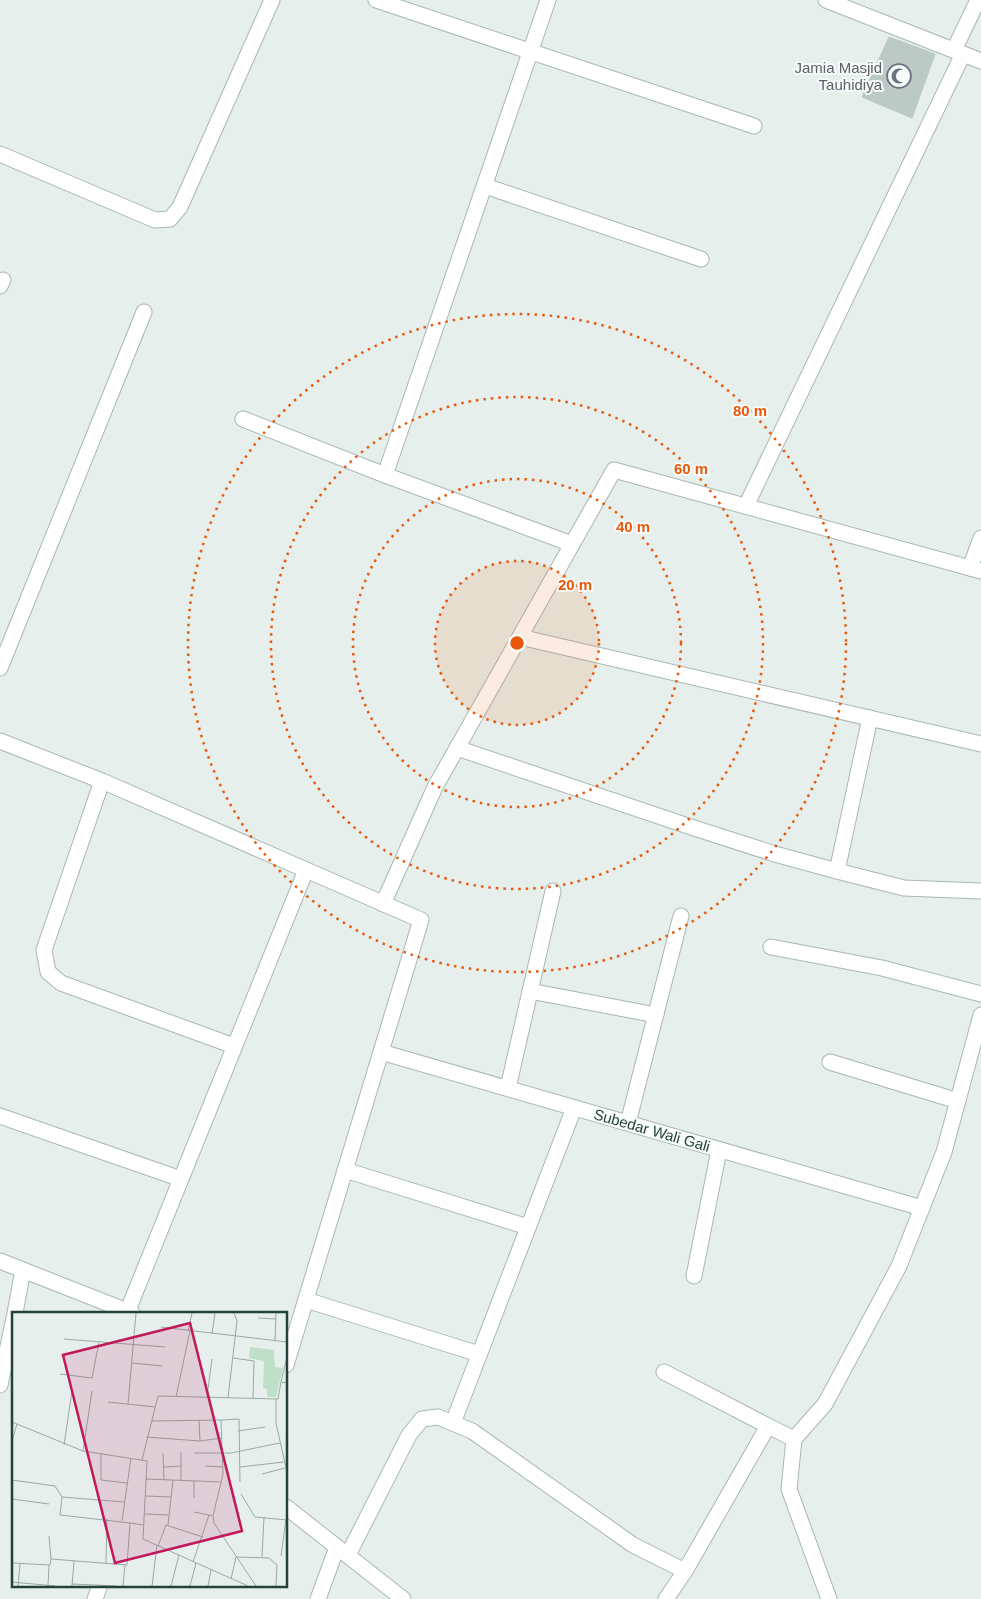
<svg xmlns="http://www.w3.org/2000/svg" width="981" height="1599" viewBox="0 0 981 1599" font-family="Helvetica,sans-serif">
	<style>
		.building { fill: #bbcac4; stroke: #b8c9c2 }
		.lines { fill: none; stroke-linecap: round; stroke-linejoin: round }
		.minor-casing { stroke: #a8b8b2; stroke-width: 17 }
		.minor { stroke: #fff; stroke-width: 15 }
		.ring { fill: none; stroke: #e8590c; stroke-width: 2.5; stroke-dasharray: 2.5 5 }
		.labels { text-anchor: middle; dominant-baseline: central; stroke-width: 4; stroke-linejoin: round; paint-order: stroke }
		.worship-label { font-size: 15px; fill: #5b616d; stroke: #f7fbf9; text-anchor: end }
		.street-label { font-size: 15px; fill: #24423a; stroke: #f7fbf9 }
		.inset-road { fill: none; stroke: #98aaa4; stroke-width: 1 }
		.view { fill: #c2185b; fill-opacity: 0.15; stroke: #c2185b; stroke-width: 2.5 }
		.inset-edge { fill: none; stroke: #24423a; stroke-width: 2.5 }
		.centre { fill: #e8590c; stroke: #f7fbf9; stroke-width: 2.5 }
		.ring-label { font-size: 15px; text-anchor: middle; font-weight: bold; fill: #e8590c; stroke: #f7fbf9; stroke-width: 4; stroke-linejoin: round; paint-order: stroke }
	</style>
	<rect width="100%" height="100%" fill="#e6efeb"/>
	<polygon class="building" points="889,37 935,54 912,118 862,97"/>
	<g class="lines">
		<g class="minor-casing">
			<g id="minor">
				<polyline points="376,0 754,126"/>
				<polyline points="826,0 981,61"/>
				<polyline points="954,50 978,0"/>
				<polyline points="0,154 155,220 170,219 180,207 272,0"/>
				<polyline points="485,186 701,259"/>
				<polyline points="0,286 3,280"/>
				<polyline points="243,419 385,475 572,544"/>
				<polyline points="385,475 548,0"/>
				<polyline points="746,506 963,54"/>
				<polyline points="970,568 981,538"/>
				<polyline points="520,637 981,744"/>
				<polyline points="0,668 144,312"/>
				<polyline points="0,741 102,781 421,920 286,1365"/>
				<polyline points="457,748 691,827 775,854 837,871 904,888 981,891"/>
				<polyline points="102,781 44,950 48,972 61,983 234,1046"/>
				<polyline points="837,871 870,718"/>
				<polyline points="383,904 435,787 614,470 981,571"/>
				<polyline points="771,947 882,968 981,994"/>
				<polyline points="530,991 656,1015"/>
				<polyline points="381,1052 922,1208"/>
				<polyline points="830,1062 958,1101"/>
				<polyline points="508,1088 553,891"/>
				<polyline points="0,1116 181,1179"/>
				<polyline points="628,1123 681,916"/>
				<polyline points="345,1170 528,1227"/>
				<polyline points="0,1261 132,1313"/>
				<polyline points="694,1276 719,1150"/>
				<polyline points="306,1300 479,1354"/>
				<polyline points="128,1310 306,870"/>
				<polyline points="15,1313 23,1270"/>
				<polyline points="664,1372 768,1426"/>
				<polyline points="0,1385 14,1318"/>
				<polyline points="453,1423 574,1108"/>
				<polyline points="794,1439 825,1404 899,1266 944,1152 981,1015"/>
				<polyline points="286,1507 403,1599"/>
				<polyline points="348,1555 409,1435 422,1419 438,1417 472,1431 633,1545 685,1571"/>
				<polyline points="95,1599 100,1585"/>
				<polyline points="318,1599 337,1547"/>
				<polyline points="666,1599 685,1571 768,1426 794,1439 789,1489 829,1599"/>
			</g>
		</g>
		<use href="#minor" class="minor"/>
	</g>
	<circle cx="517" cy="643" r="82" fill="#e8590c" fill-opacity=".12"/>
	<g class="ring">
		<circle cx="517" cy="643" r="82"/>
		<circle cx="517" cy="643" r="164"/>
		<circle cx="517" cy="643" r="246"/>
		<circle cx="517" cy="643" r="329"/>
	</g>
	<defs>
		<g id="mosque-ring" transform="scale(1.25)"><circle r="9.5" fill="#f7fbf9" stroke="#6b7280" stroke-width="1.5"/><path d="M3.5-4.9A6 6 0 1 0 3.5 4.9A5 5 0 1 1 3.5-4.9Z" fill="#6b7280"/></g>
	</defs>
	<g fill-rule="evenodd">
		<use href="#mosque-ring" x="899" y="76"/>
	</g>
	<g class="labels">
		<g class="worship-label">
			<text x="882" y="67">Jamia Masjid<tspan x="882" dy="17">Tauhidiya</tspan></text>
		</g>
		<g class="street-label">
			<text transform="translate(652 1130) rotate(16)">Subedar Wali Gali</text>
		</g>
	</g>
	<g transform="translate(12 1312)">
		<rect width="275" height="275" fill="#e6efeb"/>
		<path d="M238 35 262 38 263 55 271 56 264 85H255V77L251 76 252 49 237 46Z" fill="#bfe0c8"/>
		<path class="inset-road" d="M246 6 264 7M149 15 275 30M176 19 180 1M200 22 203 1M52 27 153 35M263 29 264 1M221 46 242 49 241 86M120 51 150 54M48 62 80 66 87 30M269 70 275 45M164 85 178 19M195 85 200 47M216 86 225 9 222 1M264 87V111L275 160M96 90 143 95M116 92 124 1M187 108 188 129M209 108 227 107 228 170M139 109 209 108 211 162 201 204M0 110 71 139 135 149 131 227 236 274M226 119 253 115M134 125 188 129 210 126M0 129 5 112M52 133 60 79M71 139 80 79M89 141V168L115 171M151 141 152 168M182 141H219L268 131M130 148 146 84 266 87 269 70 275 71M193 154 211 155M152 155 169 154M228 155 272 150M250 162 273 156M134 167 210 170M0 168 43 174 50 185 48 203 118 211M169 169V140M182 169V186M229 182 243 205 275 208M134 184 159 185M50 185 112 190M0 187 37 192M182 200 197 203M133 202 157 203M110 209 119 146M156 213 161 168M37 224 39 247M146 234 154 213 191 225M269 244 274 208M250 245 252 205M181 250 197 203 201 204 202 211 244 274M0 251 38 253 39 247 115 253 118 211 132 213M94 252 95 207M219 267 224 245 257 246 265 253 264 274M0 270 43 274M60 272 104 274M6 274 8 252M36 274 37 253M60 274 62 249M111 274 113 253M140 274 145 233M159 274 167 243M178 274 184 251M196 274 199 258"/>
		<path class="view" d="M178 11 230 219 103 251 51 43Z"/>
		<rect width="275" height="275" class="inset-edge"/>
	</g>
	<circle cx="517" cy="643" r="8" class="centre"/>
	<g class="ring-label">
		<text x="750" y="416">80 m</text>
		<text x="691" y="474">60 m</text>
		<text x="633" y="532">40 m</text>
		<text x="575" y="590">20 m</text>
	</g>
</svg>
